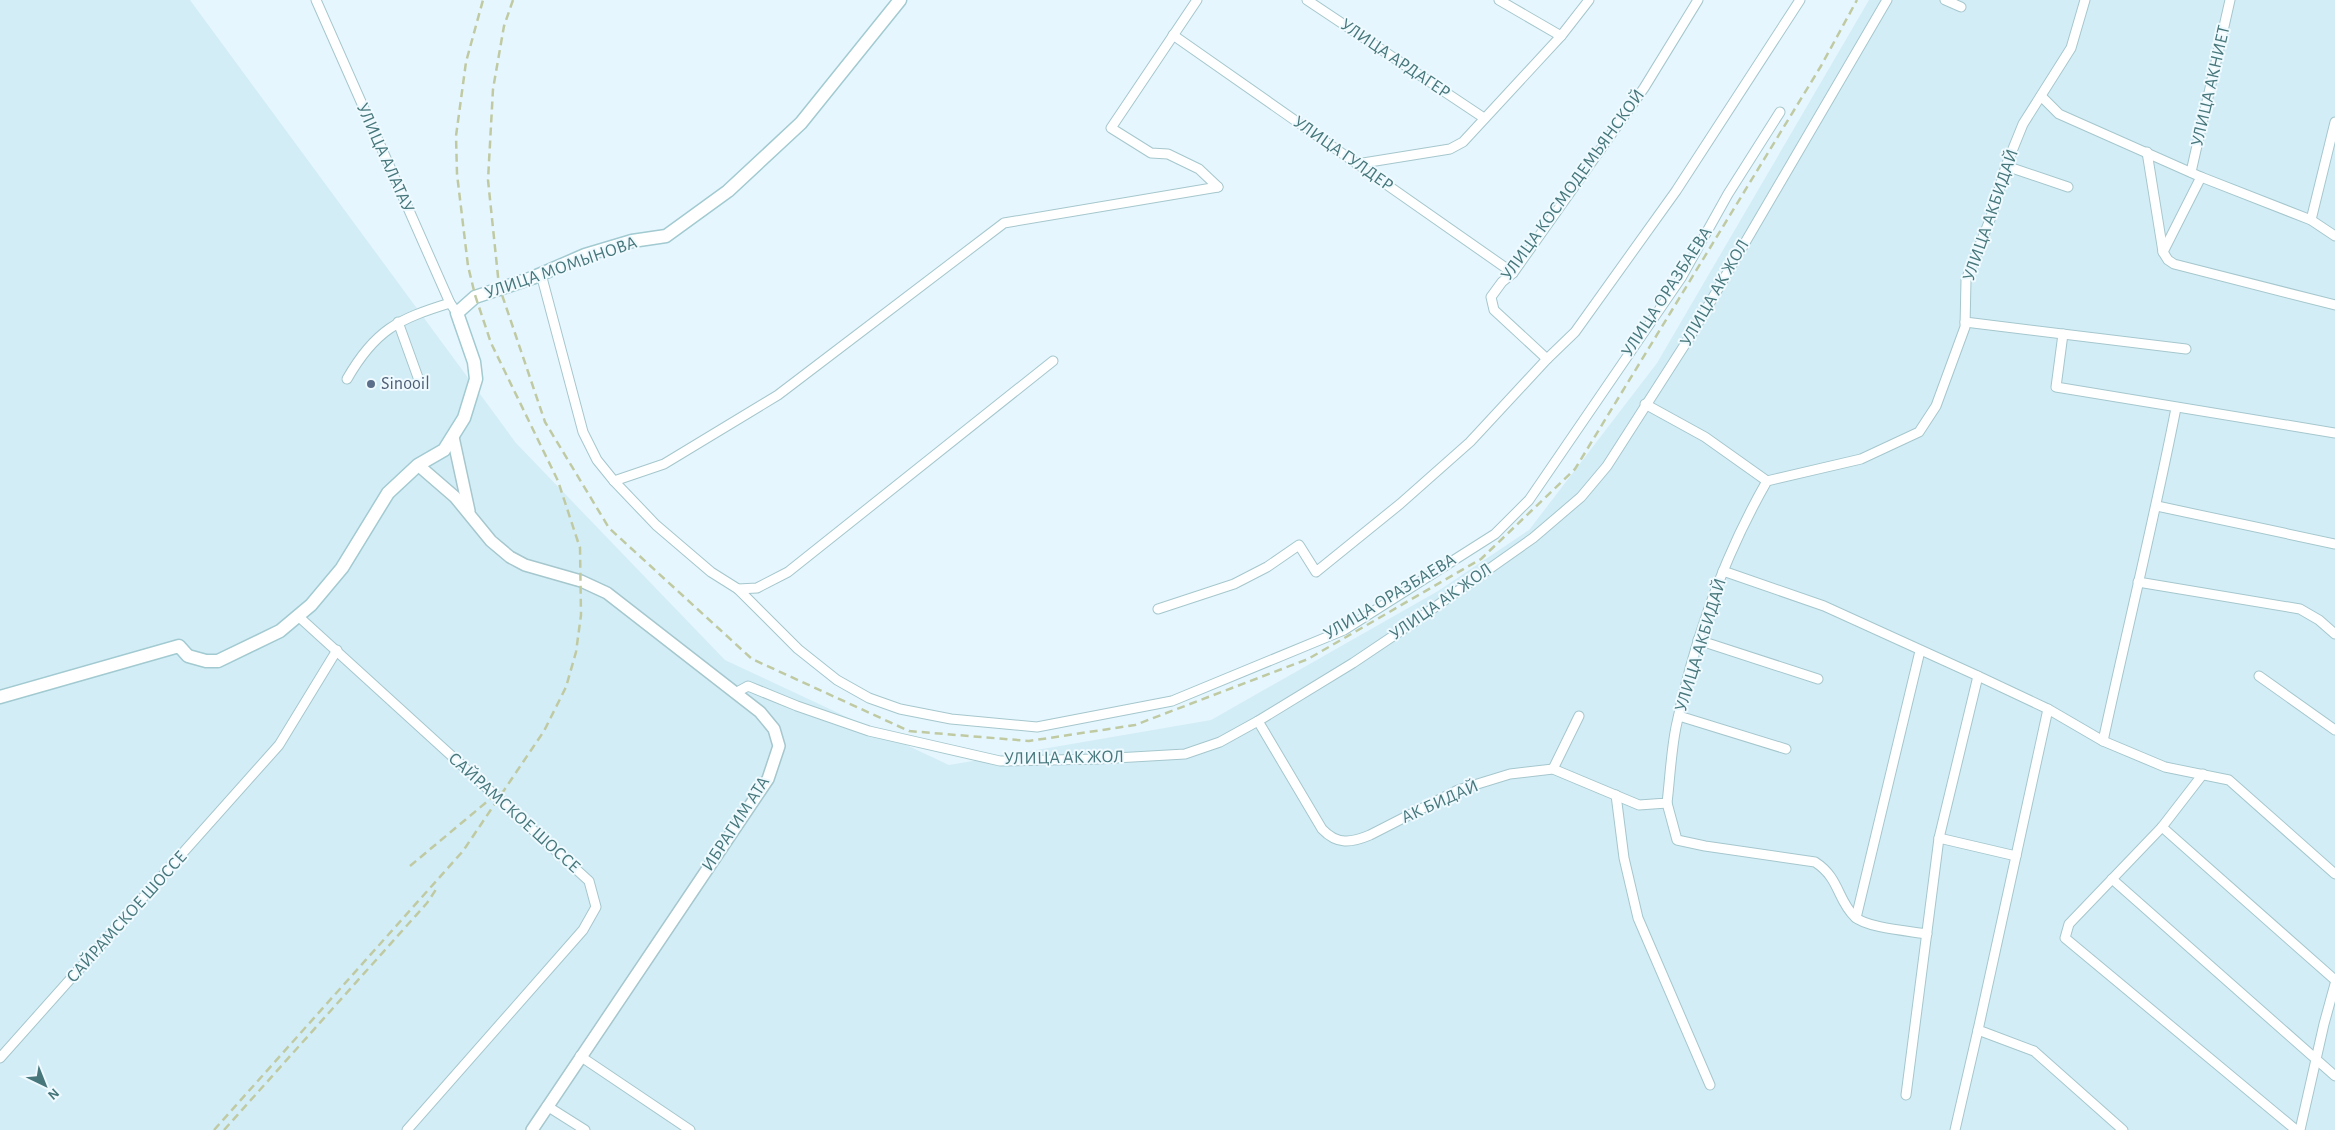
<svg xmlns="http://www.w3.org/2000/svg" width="2335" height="1130" viewBox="0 0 2335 1130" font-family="'Alegreya Sans',sans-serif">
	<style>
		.residential { fill: #d3edf7 }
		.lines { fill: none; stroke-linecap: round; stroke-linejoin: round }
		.minor-casing { stroke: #a5c7cd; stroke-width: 11 }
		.tertiary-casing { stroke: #a5c7cd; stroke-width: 14 }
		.secondary-casing { stroke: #a2cad1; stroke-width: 15 }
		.minor { stroke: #fff; stroke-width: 9 }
		.tertiary { stroke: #fff; stroke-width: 11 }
		.secondary { stroke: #fff; stroke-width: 12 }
		.rail { stroke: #c0caa2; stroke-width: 2.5; stroke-dasharray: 8 5; stroke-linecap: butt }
		.service-dot { fill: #5c6f8a; stroke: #eefaff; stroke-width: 2 }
		.labels { text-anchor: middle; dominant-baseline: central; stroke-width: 4; stroke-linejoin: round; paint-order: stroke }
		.street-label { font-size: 18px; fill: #47777b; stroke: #eefaff }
		.service-label { font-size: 18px; fill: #4e5e75; stroke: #eefaff; text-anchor: start }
	</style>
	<rect width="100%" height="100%" fill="#e6f6fe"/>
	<polygon class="residential" points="0,0 190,0 516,443 725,660 949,765 1211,720 1438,591 1529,530 1657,363 1869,0 2335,0 2335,1130 0,1130"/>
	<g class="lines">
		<g class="minor-casing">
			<g id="minor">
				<polyline points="316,0 450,303 457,313"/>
				<polyline points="1197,0 1111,128 1151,153 1168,154 1199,169 1218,187"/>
				<polyline points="1307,0 1484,118"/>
				<polyline points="1499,0 1561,36"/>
				<polyline points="1945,0 1961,7"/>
				<polyline points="1173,35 1513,273"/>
				<polyline points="2041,96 2059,114 2201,177 2311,220 2335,236"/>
				<polyline points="2147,152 2163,252 2168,260 2174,264 2335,305"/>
				<polyline points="1357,164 1450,149 1463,142 1561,36 1589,0"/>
				<polyline points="2006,166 2068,187"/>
				<polyline points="2191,172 2230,0"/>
				<polyline points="2311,220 2335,122"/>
				<polyline points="2163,252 2201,177"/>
				<polyline points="541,274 583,432 597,460 614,481 656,525 711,572 738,589 757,588 788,572 1053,361"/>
				<polyline points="398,322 420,383"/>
				<polyline points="1965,322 2186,349"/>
				<polyline points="2063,334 2056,387 2335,433"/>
				<polyline points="1547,359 1494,310 1491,297 1502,282 1513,273 1644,88 1698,0"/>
				<path d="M347 379C375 330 398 319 450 303"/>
				<polyline points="1645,404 1705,437 1767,481"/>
				<polyline points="614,481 664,464 778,395 1004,223 1218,187"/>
				<polyline points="2157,506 2335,544"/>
				<polyline points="1723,571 1824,606 1978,676 2048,709 2103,741 2165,767 2229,780 2335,874"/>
				<polyline points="2138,582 2300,609 2319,620 2335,634"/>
				<polyline points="738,589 798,649 837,680 869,698 900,709 951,719 1037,727 1172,701 1344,630 1495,534 1529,500 1681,278 1728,194 1780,112"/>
				<polyline points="1158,609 1234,584 1267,567 1299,545 1316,572 1400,504 1470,442 1547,359 1575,332 1676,191 1800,0"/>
				<polyline points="298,616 589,881 596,907 583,930 407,1130"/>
				<polyline points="1698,640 1818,679"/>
				<polyline points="2259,676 2335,730"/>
				<polyline points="737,692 748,686 797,706 869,731 1000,761 1098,759 1185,754 1220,742 1258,721 1353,663 1411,624 1533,538 1581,497 1607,466 1691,335 1887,0"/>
				<polyline points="1679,716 1786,749"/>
				<path d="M1258 721 1322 829C1337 845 1351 843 1370 835L1458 790 1510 774 1553 769 1639 805 1667 803C1670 778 1671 752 1676 727 1694 640 1723 558 1767 481L1861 459 1919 432 1936 406 1965 327 1966 280 1991 217 2006 166 2023 124 2071 48 2085 0"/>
				<path d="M2103 741C2127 630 2154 520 2176 408"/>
				<polyline points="1553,769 1579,716"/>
				<polyline points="2203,774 2162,827 2069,924 2065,938 2296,1130"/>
				<polyline points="1616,795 1624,858 1638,918 1710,1085"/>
				<path d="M1667 803 1677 840 1705 846 1815 862C1840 878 1837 900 1855 917 1867 928 1910 931 1927 934"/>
				<polyline points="2162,827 2335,980"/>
				<polyline points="1939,838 2016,856 1978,1030 2034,1051 2123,1130"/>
				<polyline points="2016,856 2048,709"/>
				<polyline points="2112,879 2335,1076"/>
				<polyline points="1856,918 1920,651"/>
				<polyline points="580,1056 690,1130"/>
				<polyline points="0,1058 279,745 337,650"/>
				<polyline points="1906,1095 1939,838 1978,676"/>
				<polyline points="547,1106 585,1130"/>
				<polyline points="1955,1130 1978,1030"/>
				<polyline points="2300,1130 2324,1024 2335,984"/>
			</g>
		</g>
		<g class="tertiary-casing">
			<g id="tertiary">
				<polyline points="453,437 469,511"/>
				<polyline points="418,465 455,497 491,541 510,557 525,565 581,581 607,593 760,712 774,729 779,746 768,779 532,1130"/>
			</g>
		</g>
		<g class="secondary-casing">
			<polyline id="secondary" points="0,697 179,646 188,656 206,661 218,661 280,631 311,605 342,568 388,493 418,465 444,450 464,418 476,379 474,362 457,313 475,297 532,278 585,255 632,241 666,236 728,191 801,123 900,0"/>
		</g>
		<use href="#minor" class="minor"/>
		<use href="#tertiary" class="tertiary"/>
		<use href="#secondary" class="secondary"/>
		<g class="rail">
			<polyline points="513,0 504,26 493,89 488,180 499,286 545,422 609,528 752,659 909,731 1029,741 1135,725 1308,659 1481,559 1575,469 1821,66 1857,0"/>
			<polyline points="410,866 495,795"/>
			<polyline points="214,1130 463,851 544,731 566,687 576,652 581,615 580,548 558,481 491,343 475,295 468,266 457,174 456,136 466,62 483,0"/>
			<polyline points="224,1130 427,903 437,888"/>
		</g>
	</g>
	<circle class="service-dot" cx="371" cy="384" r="5"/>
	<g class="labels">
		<g class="street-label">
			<text transform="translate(1395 59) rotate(34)">УЛИЦА АРДАГЕР</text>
			<text transform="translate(2211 86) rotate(-77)">УЛИЦА АКНИЕТ</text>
			<text transform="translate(1343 154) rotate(35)">УЛИЦА ГУЛДЕР</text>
			<text transform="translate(385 158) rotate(66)">УЛИЦА АЛАТАУ</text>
			<text transform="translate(1573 185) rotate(-54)">УЛИЦА КОСМОДЕМЬЯНСКОЙ</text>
			<text transform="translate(1991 215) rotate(-71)">УЛИЦА АКБИДАЙ</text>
			<text transform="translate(561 268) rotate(-19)">УЛИЦА МОМЫНОВА</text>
			<text transform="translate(1667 292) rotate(-57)">УЛИЦА ОРАЗБАЕВА</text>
			<text transform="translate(1715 293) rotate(-60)">УЛИЦА АК ЖОЛ</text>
			<text transform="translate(1390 597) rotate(-31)">УЛИЦА ОРАЗБАЕВА</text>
			<text transform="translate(1441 602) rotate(-35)">УЛИЦА АК ЖОЛ</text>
			<text transform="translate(1701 645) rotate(-73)">УЛИЦА АКБИДАЙ</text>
			<text transform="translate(1064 758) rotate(-1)">УЛИЦА АК ЖОЛ</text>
			<text transform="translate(1440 802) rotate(-24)">АК БИДАЙ</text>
			<text transform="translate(514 813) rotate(42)">САЙРАМСКОЕ ШОССЕ</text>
			<text transform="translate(736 824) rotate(-57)">ИБРАГИМ АТА</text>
			<text transform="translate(127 917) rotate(-48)">САЙРАМСКОЕ ШОССЕ</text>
		</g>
		<g class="service-label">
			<text x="381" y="384">Sinooil</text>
		</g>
	</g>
	<g transform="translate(45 1085) rotate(137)" stroke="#eefaff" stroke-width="4" paint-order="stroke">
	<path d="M0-4L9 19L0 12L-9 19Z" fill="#47777b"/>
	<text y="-8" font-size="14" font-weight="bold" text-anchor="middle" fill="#47777b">N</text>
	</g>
</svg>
